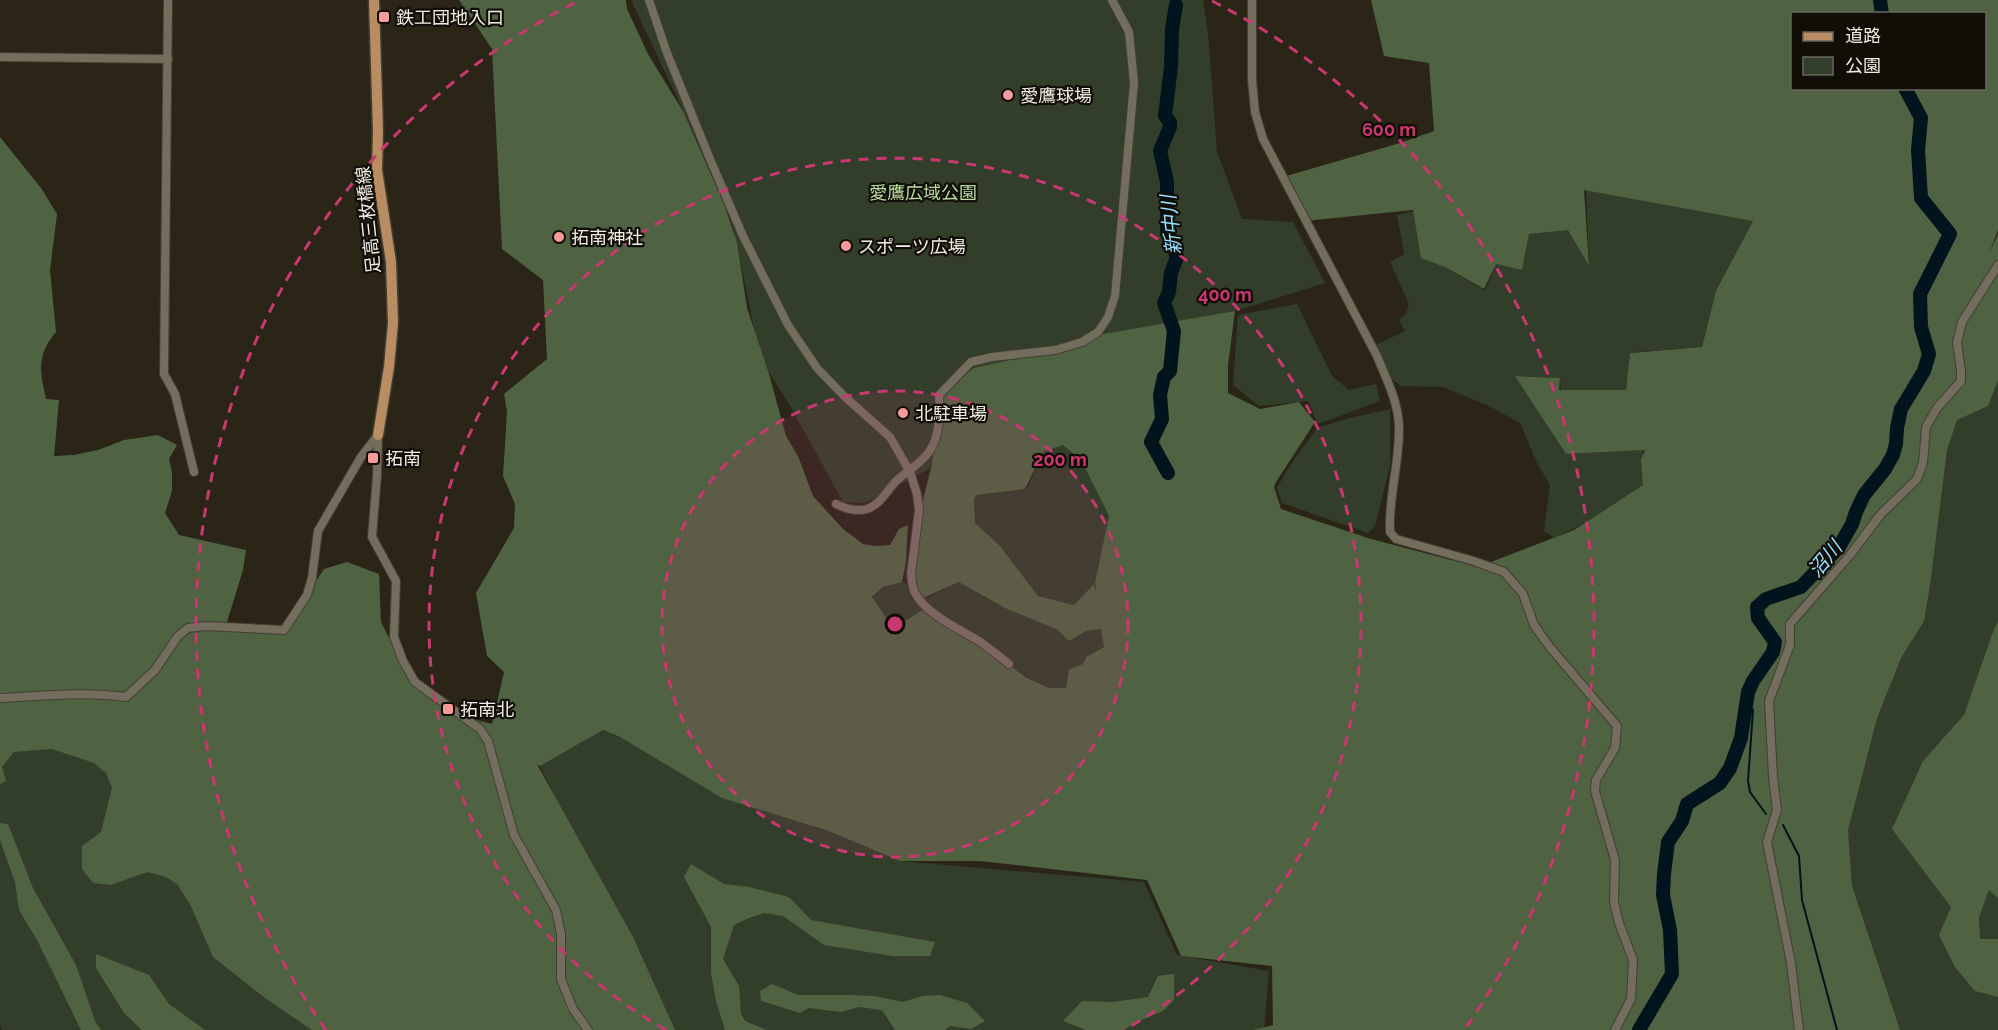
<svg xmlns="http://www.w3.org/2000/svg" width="1998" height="1030" viewBox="0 0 1998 1030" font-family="Raleway,'Noto Sans JP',sans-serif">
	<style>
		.green { fill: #333e2a }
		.forest { fill: #4f6241; fill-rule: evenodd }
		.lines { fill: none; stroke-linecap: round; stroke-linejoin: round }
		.stream { stroke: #00141d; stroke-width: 2 }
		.river { stroke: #00141d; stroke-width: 14 }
		.minor-casing { stroke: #443f34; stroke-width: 10 }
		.major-casing { stroke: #443f34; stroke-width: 13 }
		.minor { stroke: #736d5d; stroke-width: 8 }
		.major { stroke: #b98c61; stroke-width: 10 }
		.ring { fill: none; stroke: #c93870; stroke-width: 3; stroke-dasharray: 10 8 }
		.poi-dot { fill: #f59b9a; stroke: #110e08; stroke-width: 2 }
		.labels { text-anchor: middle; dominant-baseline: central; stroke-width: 4.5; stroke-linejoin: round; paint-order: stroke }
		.poi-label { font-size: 18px; fill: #f0ede4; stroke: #110e08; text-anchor: start }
		.park-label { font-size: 18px; fill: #b9dba0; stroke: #110e08 }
		.street-label { font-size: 18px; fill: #f0ede4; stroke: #110e08 }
		.water-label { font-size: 20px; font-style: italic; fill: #94dfff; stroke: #110e08 }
		.centre { fill: #c93870; stroke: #110e08; stroke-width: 3 }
		.ring-label { font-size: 18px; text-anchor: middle; font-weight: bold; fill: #c93870; stroke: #110e08; stroke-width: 4.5; stroke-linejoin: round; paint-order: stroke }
	</style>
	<rect width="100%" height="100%" fill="#2a2517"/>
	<g class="green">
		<polygon points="631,0 1203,0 1208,33 1217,152 1242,219 1293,222 1325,283 1207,320 865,503 843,502 792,409 760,358 734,230 711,170"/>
		<polygon points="1586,190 1753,221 1716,294 1702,347 1634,352 1626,390 1561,390 1560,378 1516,376 1566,454 1643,450 1643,485 1581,525 1554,538 1544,531 1550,485 1537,463 1520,423 1487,405 1443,387 1401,386 1389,377 1376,345 1405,331 1399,320 1406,314 1409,304 1390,262 1404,254 1397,215 1415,211 1422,258 1447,268 1485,291 1496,264 1522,270 1529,234 1568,229 1589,262"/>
		<polygon points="1998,294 1998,1030 1896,1030 1831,830 1880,648"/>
		<polygon points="1297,304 1332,376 1349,390 1376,384 1380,401 1318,424 1308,401 1259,406 1233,385 1238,315"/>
		<polygon points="1390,409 1390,465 1375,526 1368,533 1282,503 1277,488 1287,470 1317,428 1350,418"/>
		<polygon points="1062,444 1081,460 1109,516 1102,559 1095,584 1074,605 1038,596 1005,553 975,523 972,504 976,495 985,492 1027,489 1043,452"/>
		<polygon points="901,581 913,586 925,598 960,582 1005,608 1086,631 1101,629 1104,647 1086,657 1083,664 1069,669 1066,688 1048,688 1027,678 973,640 893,628 872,598 882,588"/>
		<polygon points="0,715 128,738 348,1030 2,1030 0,1025"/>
		<polygon points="603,730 900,861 1144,882 1177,955 1269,971 1264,1030 670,1030 540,766"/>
	</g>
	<g class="forest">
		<path d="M459 0H626L627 9 648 54 684 113 724 204 737 242 747 308 769 374 786 436 798 456 813 496 843 529 863 544 876 546 890 545 899 529 908 525 906 562 902 582 883 587 872 597 893 628 923 610 948 622 1027 678 1049 688H1066L1069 669 1083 664 1086 657 1104 647 1101 629 1086 631 1069 641 1058 630 1005 608 959 582 923 598 912 584 923 500 932 464 942 392 974 368 1060 349 1092 336 1235 311 1228 365V393L1260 409 1299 402 1315 422 1276 482 1274 487 1281 509 1371 539 1478 567 1574 530 1643 485 1641 460 1645 450 1566 454 1515 376 1560 378 1559 390H1626L1630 353 1702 347 1716 291 1753 221 1584 190 1589 266 1568 230 1529 234 1522 270 1496 264 1484 289 1447 268 1421 258 1413 210 1305 221 1283 177 1400 143 1434 131 1429 63 1384 56 1371 0H1998V230L1989 254 1998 234V380L1988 406 1957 420 1947 450 1930 585 1924 621 1901 658 1877 718 1848 830 1852 886 1900 1030H1253L1273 1025 1272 966 1181 956 1147 880 980 861H900L829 831 722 798 620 737 603 730 540 766 537 764 633 937 675 1030H312L265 998 213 957 191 906 177 884 166 877 147 872 111 885 93 883 82 869V846L101 832 112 788 106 773 94 763 52 749 14 752 2 767 6 781 0 784V137L41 188 57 214 50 270 56 332C36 356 40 371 46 399L59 400 54 456 74 455 98 450 124 440 158 435 177 445 169 459 172 473V491L165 513 179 535 246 550 243 570 227 622 225 624 278 631 286 625 324 569 347 562 379 574 381 622 408 676 445 704 476 720 492 724 504 672 487 656 476 593 514 528 515 504 503 476 507 412 504 394 547 359 543 280 502 249 492 49ZM1792 14H1984V88H1792ZM1063 445 1081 460 1109 516 1095 583 1096 591 1094 584 1074 605 1038 596 1000 546 975 523 974 500 976 495 1025 489 1043 452Z"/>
		<polygon points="1998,621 1998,898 1989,890 1979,917 1980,939 1998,939 1998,997 1975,991 1955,967 1939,935 1951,907 1892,829 1923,761 1964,715 1993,632"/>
		<polygon points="0,823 8,824 33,888 76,965 95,1021 101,1030 81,1030 37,940 19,910 15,882 0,840"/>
		<polygon points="691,864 724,884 749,887 789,897 811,920 935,942 930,956 892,956 824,945 783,916 764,913 749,918 734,925 723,959 739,986 741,1014 745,1021 767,1030 725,1030 716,1001 711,973 711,927 684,877"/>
		<polygon points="96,954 149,975 169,1004 205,1030 142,1030 124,1013 96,968"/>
		<polygon points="1174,974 1174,1000 1163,1011 1137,1022 1124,1030 1086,1030 1063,1021 1082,1001 1113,1002 1148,997 1158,976"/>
		<polygon points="772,984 798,995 851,995 874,996 903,1002 922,996 940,995 967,1003 985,1021 971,1029 950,1026 945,1030 895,1030 882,1010 859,1007 841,1012 809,1008 800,1013 761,1001 760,991"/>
	</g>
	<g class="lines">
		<g class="stream">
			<polyline points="1748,703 1753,710 1748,781 1750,792 1766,814"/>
			<polyline points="1783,825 1799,856 1802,900 1837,1030"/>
		</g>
		<g class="river">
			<polyline points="1880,0 1882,14"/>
			<polyline points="1168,473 1151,442 1162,419 1160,395 1164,377 1170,371 1174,331 1164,303 1169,292 1171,273 1177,257 1167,230 1167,182 1160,151 1170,127 1170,122 1165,116 1171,67 1172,29 1176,5"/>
			<polyline points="1639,1030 1672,974 1670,930 1663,895 1664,874 1668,842 1682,821 1687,804 1720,783 1730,768 1741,738 1748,692 1753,681 1773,652 1775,642 1758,618 1757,607 1766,599 1801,587 1839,547 1852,524 1856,512 1864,495 1885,469 1893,455 1896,444 1897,428 1901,409 1924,371 1929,354 1921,327 1920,294 1950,234 1921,198 1918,150 1921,118 1905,88"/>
		</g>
		<g class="minor-casing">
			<g id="minor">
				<polyline points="168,0 164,374 175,394 194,472"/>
				<path d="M649 0 667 53 710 159 743 236 788 325 817 368 844 396 890 437 910 472 917 494 919 510 911 574C912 581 912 587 915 593 926 614 959 629 979 641 989 648 999 656 1009 664"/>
				<path d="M1252 0V80L1255 112 1263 139 1377 356C1386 378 1398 401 1399 426 1400 461 1388 499 1390 532L1396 539 1474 561 1504 572 1523 594 1534 625 1549 646 1617 726 1615 748 1596 780 1595 791 1615 860 1614 902 1619 923 1633 960 1631 999 1615 1030"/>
				<polyline points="0,57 168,59"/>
				<polyline points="378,435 377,476 372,537 396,581 394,637 403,661 415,682 480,729 488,741 514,835 556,910 561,934 561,979 573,1009 588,1030"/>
				<path d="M836 504C846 509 856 512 867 509 881 504 887 490 897 480 909 470 926 460 933 445 940 429 940 412 939 395L971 362 992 357 1055 350 1082 342 1098 332 1108 317 1115 296 1134 83 1129 32 1112 0"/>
				<path d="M0 698C42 696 84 691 126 697L155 670 178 636 188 628 206 626 284 630 307 595 312 578 318 531 361 457 378 435"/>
				<polyline points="1799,1030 1791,963 1767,842 1777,810 1773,777 1769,701 1790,645 1790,624 1850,555 1881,514 1917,479 1923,463 1926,427 1937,408 1961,381 1961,371 1957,342 1962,322 1998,265"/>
			</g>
		</g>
		<g class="major-casing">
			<polyline id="major" points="374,0 378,131 377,170 391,262 393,323 389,367 378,435"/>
		</g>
		<use href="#minor" class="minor"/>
		<use href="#major" class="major"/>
	</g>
	<circle cx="895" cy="624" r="233" fill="#c93870" fill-opacity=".12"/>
	<g class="ring">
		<circle cx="895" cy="624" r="233"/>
		<path d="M666 1030A466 466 0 1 1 1124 1030"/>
		<path d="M326 1030A699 699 0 0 1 578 1M1212 1A699 699 0 0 1 1464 1030"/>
	</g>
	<g class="poi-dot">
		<rect x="378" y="11" width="12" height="12" rx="3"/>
		<circle cx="1008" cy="95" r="6"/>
		<circle cx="559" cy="237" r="6"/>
		<circle cx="846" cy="246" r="6"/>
		<circle cx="903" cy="413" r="6"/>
		<rect x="367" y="452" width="12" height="12" rx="3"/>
		<rect x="442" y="703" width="12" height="12" rx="3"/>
	</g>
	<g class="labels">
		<g class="poi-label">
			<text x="396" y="17">鉄工団地入口</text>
			<text x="1020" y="95">愛鷹球場</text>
			<text x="571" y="237">拓南神社</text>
			<text x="858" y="246">スポーツ広場</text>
			<text x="915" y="413">北駐車場</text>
			<text x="385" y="458">拓南</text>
			<text x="460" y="709">拓南北</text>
		</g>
		<g class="park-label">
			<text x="923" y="192">愛鷹広域公園</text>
		</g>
		<g class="street-label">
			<text transform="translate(368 220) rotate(-96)">足高三枚橋線</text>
		</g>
		<g class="water-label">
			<text transform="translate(1171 225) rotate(-96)">新中川</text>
			<text transform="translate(1825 559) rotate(-50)">沼川</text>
		</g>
	</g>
	<circle cx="895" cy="624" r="9" class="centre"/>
	<g class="ring-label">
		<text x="1389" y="136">600 m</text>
		<text x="1225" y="301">400 m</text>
		<text x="1060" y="466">200 m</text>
	</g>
	<rect x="1791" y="12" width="195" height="78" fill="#110e08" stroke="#6a6760" stroke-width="1.5"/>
	<rect x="1803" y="32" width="30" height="9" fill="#b98c61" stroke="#6a6760" stroke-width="1.5"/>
	<text x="1845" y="42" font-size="18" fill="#f0ede4">道路</text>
	<rect x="1803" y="57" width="30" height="18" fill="#333e2a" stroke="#6a6760" stroke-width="1.5"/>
	<text x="1845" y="72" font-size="18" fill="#f0ede4">公園</text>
</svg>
